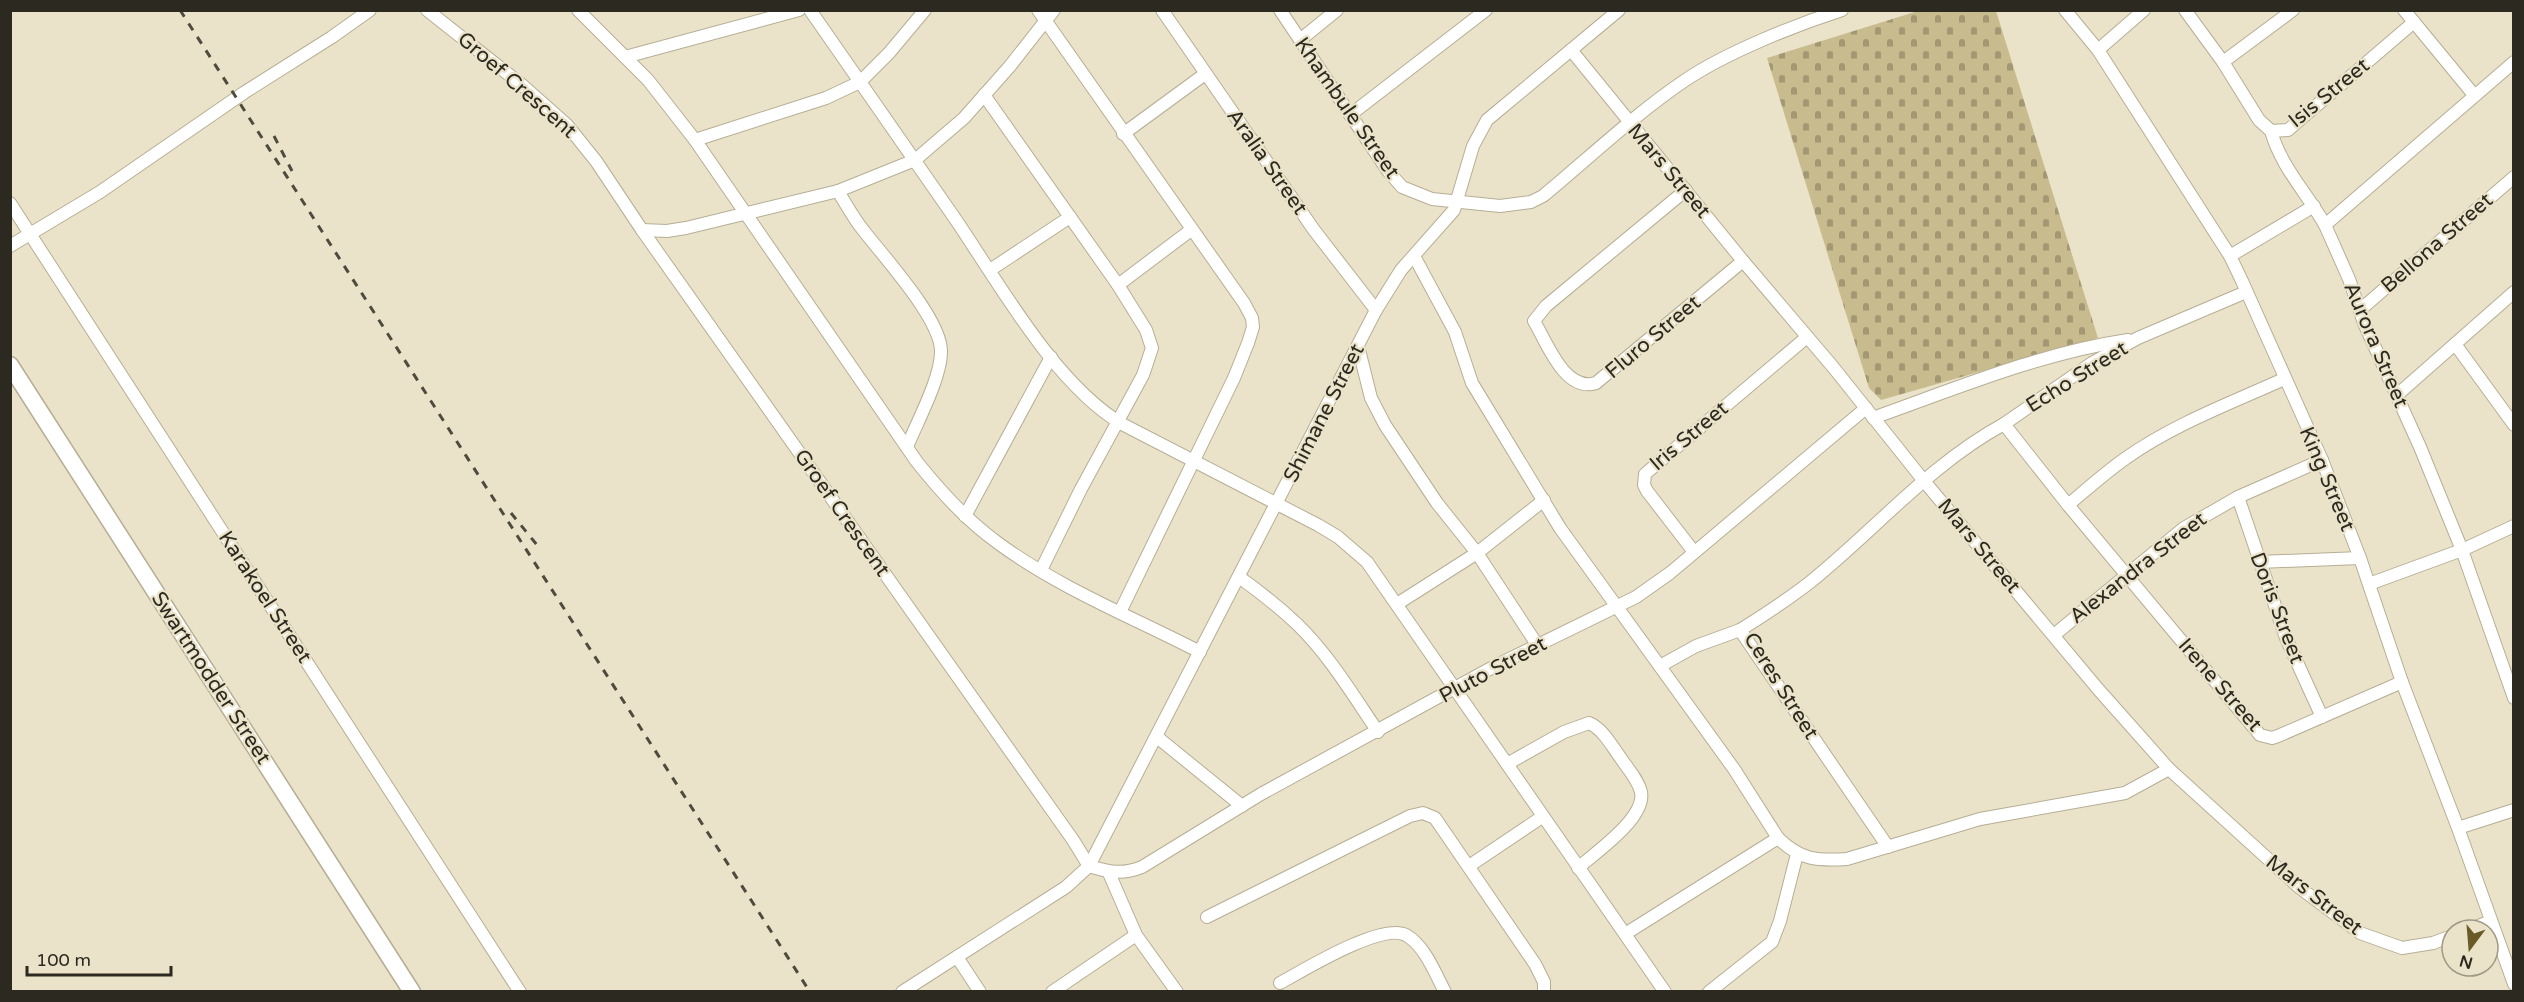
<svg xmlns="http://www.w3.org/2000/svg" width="2524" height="1002" viewBox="0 0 2524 1002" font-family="'Varela Round',sans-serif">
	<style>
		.cemetery { fill: url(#cemetery-stones) }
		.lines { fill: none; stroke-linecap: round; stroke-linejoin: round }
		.minor-casing { stroke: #b5ae95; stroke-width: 14 }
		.secondary-casing { stroke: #b5ae95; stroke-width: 19 }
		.minor { stroke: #fff; stroke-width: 12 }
		.secondary { stroke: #fff; stroke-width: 16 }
		.rail { stroke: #4e4b3e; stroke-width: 3; stroke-dasharray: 8 8; stroke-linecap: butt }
		.labels { text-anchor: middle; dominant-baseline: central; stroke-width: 4.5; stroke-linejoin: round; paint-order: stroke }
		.street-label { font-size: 21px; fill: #2c2a20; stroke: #ebe3c9 }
	</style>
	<defs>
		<pattern id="cemetery-stones" width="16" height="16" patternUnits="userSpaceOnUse" patternTransform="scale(1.5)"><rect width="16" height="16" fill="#c8bb8d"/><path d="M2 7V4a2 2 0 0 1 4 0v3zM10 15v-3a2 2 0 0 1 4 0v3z" fill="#a39873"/></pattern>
	</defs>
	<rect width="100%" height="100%" fill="#ebe3c9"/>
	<polygon class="cemetery" points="1918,11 1996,11 2098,338 1881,400 1869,388 1767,58"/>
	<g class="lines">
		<g class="minor-casing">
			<g id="minor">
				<polyline points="427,10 522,85 567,125 596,161 642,230 1073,840 1089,866 1066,887 902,992"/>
				<path d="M578 10 648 80 695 140 917 462C941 492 966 520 998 543 1059 588 1132 617 1200 652"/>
				<path d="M810 10C859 80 908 150 956 220 1000 285 1055 384 1122 424L1318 525 1338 537 1367 562 1665 992"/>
				<polyline points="1038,10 1244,303 1252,318 1253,327 1248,343 1234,378 1120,612"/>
				<polyline points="1162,10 1314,230 1376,310"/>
				<path d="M1280 10 1388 171 1402 187 1432 199 1500 206 1531 202 1543 196C1590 157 1634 115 1684 81 1725 53 1795 25 1842 10"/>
				<path d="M1619 10 1487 120 1473 146 1454 210 1401 270 1376 310 1089 866C1108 872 1122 875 1142 867L1261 794 1495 666 1636 597 1670 573 1866 408"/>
				<polyline points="2065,10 2098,50 2230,256 2242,281 2322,460 2360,558 2402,682 2458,828 2514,984"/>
				<polyline points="2185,10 2223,62 2259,120 2271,131 2288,130 2414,22"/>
				<polyline points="2404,10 2474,95"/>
				<polyline points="1300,40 1337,10"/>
				<polyline points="1571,50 1743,261 1833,367 1924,481 2098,689 2169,769 2300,888 2360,933 2402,948 2433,943 2452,936"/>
				<polyline points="2098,50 2144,10"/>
				<polyline points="625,57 799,10"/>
				<polyline points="2223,62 2293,10"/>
				<polyline points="2514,62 2325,225 2349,279 2364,323 2420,447 2462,550 2514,698"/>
				<polyline points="984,95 1118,285 1146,330 1152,348 1143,375 1081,489 1041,570"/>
				<polyline points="1350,115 1486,10"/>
				<path d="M2271 131C2281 167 2307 193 2325 225"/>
				<polyline points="1123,134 1205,74"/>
				<polyline points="695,140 826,98 860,82 889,53 925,10"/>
				<path d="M1686 190 1546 306 1534 321C1547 343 1565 393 1596 383L1743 261"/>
				<path d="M838 191C845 203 852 215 860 226 881 254 942 319 941 352 941 378 917 422 907 447"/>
				<polyline points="10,203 520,992"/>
				<polyline points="642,230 667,231 686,228 838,191 915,160 964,118 1010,66 1054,10"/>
				<polyline points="10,246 100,192 245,92 332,37 370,10"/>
				<polyline points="1414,256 1455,332 1472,383 1560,528 1734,769 1778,838"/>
				<polyline points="2230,256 2314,206"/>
				<polyline points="990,270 1070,217"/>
				<polyline points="1118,285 1191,230"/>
				<polyline points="2246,292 2138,338 2092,363 2004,424 2068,505 2260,735 2272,738 2278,736 2402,682"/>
				<polyline points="2360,310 2514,177"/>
				<polyline points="2455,344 2514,425"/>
				<polyline points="1358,346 1371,398 1385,425 1437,503 1477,553 1538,646"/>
				<polyline points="2397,395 2514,292"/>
				<path d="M1873 418C1957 388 2041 353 2128 340"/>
				<polyline points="2238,497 2286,638 2322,717"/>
				<path d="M2068 505C2087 489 2106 472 2126 458 2174 424 2231 403 2284 379"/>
				<polyline points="965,516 1051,357"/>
				<polyline points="1694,552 1647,491 1644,485 1645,474 1807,337"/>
				<polyline points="2259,562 2360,558"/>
				<path d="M1239 577C1260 592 1279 607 1297 624 1329 655 1353 695 1378 732"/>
				<polyline points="2369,584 2462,550 2514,526"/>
				<polyline points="1397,604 1477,553 1544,500"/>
				<polyline points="2054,635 2184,528 2238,497 2322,460"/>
				<polyline points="1660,666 1696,646 1740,630"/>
				<polyline points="1157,737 1242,806"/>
				<path d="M1507 764 1564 732 1589 723C1603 729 1611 745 1620 757 1627 768 1638 779 1641 792 1646 818 1596 852 1578 868"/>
				<polyline points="2458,828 2514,810"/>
				<path d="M1888 847 1740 630C1764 615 1787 600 1809 583 1874 531 1930 464 2004 424"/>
				<polyline points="1469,866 1542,817"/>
				<polyline points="1109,873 1136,935 1177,992"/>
				<polyline points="1207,917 1410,816 1423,813 1435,818 1535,964 1544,982 1544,992"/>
				<polyline points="2468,930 2491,921"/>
				<path d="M1625 934 1778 838C1800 860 1817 861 1847 859L1980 819 2125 793 2169 769"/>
				<polyline points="957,957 980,992"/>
				<path d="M1280 983C1304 970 1382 922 1406 935 1425 946 1435 973 1445 992"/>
				<polyline points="1052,992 1136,935"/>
				<polyline points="1709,992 1772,942 1780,921 1797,854"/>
			</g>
		</g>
		<g class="secondary-casing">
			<polyline id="secondary" points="10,365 412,992"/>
		</g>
		<use href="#minor" class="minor"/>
		<use href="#secondary" class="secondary"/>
		<g class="rail">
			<polyline points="180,10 810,992"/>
			<polyline points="274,136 292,171"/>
			<polyline points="511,513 537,545"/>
		</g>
	</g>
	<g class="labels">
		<g class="street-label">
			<text transform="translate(517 85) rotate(41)">Groef Crescent</text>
			<text transform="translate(2329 93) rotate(-39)">Isis Street</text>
			<text transform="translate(1347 108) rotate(55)">Khambule Street</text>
			<text transform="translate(1267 162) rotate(55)">Aralia Street</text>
			<text transform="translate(1669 171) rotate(50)">Mars Street</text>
			<text transform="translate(2437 243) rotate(-41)">Bellona Street</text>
			<text transform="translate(1653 337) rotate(-40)">Fluro Street</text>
			<text transform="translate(2376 345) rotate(67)">Aurora Street</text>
			<text transform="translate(2077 377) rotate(-32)">Echo Street</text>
			<text transform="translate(1324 413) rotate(-63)">Shimane Street</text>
			<text transform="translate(1689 436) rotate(-40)">Iris Street</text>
			<text transform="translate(2327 479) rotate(67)">King Street</text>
			<text transform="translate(842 513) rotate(55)">Groef Crescent</text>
			<text transform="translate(1979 546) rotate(50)">Mars Street</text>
			<text transform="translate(2138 568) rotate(-38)">Alexandra Street</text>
			<text transform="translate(265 597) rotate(57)">Karakoel Street</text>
			<text transform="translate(2277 608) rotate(69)">Doris Street</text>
			<text transform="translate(1493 670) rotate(-28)">Pluto Street</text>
			<text transform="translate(211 678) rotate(57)">Swartmodder Street</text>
			<text transform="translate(2220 685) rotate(49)">Irene Street</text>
			<text transform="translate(1781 686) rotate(58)">Ceres Street</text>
			<text transform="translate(2314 895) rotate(38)">Mars Street</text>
		</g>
	</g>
	<rect width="2524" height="1002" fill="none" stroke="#2c2a20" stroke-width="24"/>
	<g transform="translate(2470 948) rotate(196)"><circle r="28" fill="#ebe3c9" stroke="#9f9985" stroke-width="1.5"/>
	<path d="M0-4.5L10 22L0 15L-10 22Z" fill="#695b28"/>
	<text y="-9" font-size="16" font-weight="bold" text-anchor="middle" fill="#2c2a20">N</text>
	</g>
	<path d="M27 966v9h144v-9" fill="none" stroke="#2c2a20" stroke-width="3"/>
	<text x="36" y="966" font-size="18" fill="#2c2a20" stroke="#ebe3c9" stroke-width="4.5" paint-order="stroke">100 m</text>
</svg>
